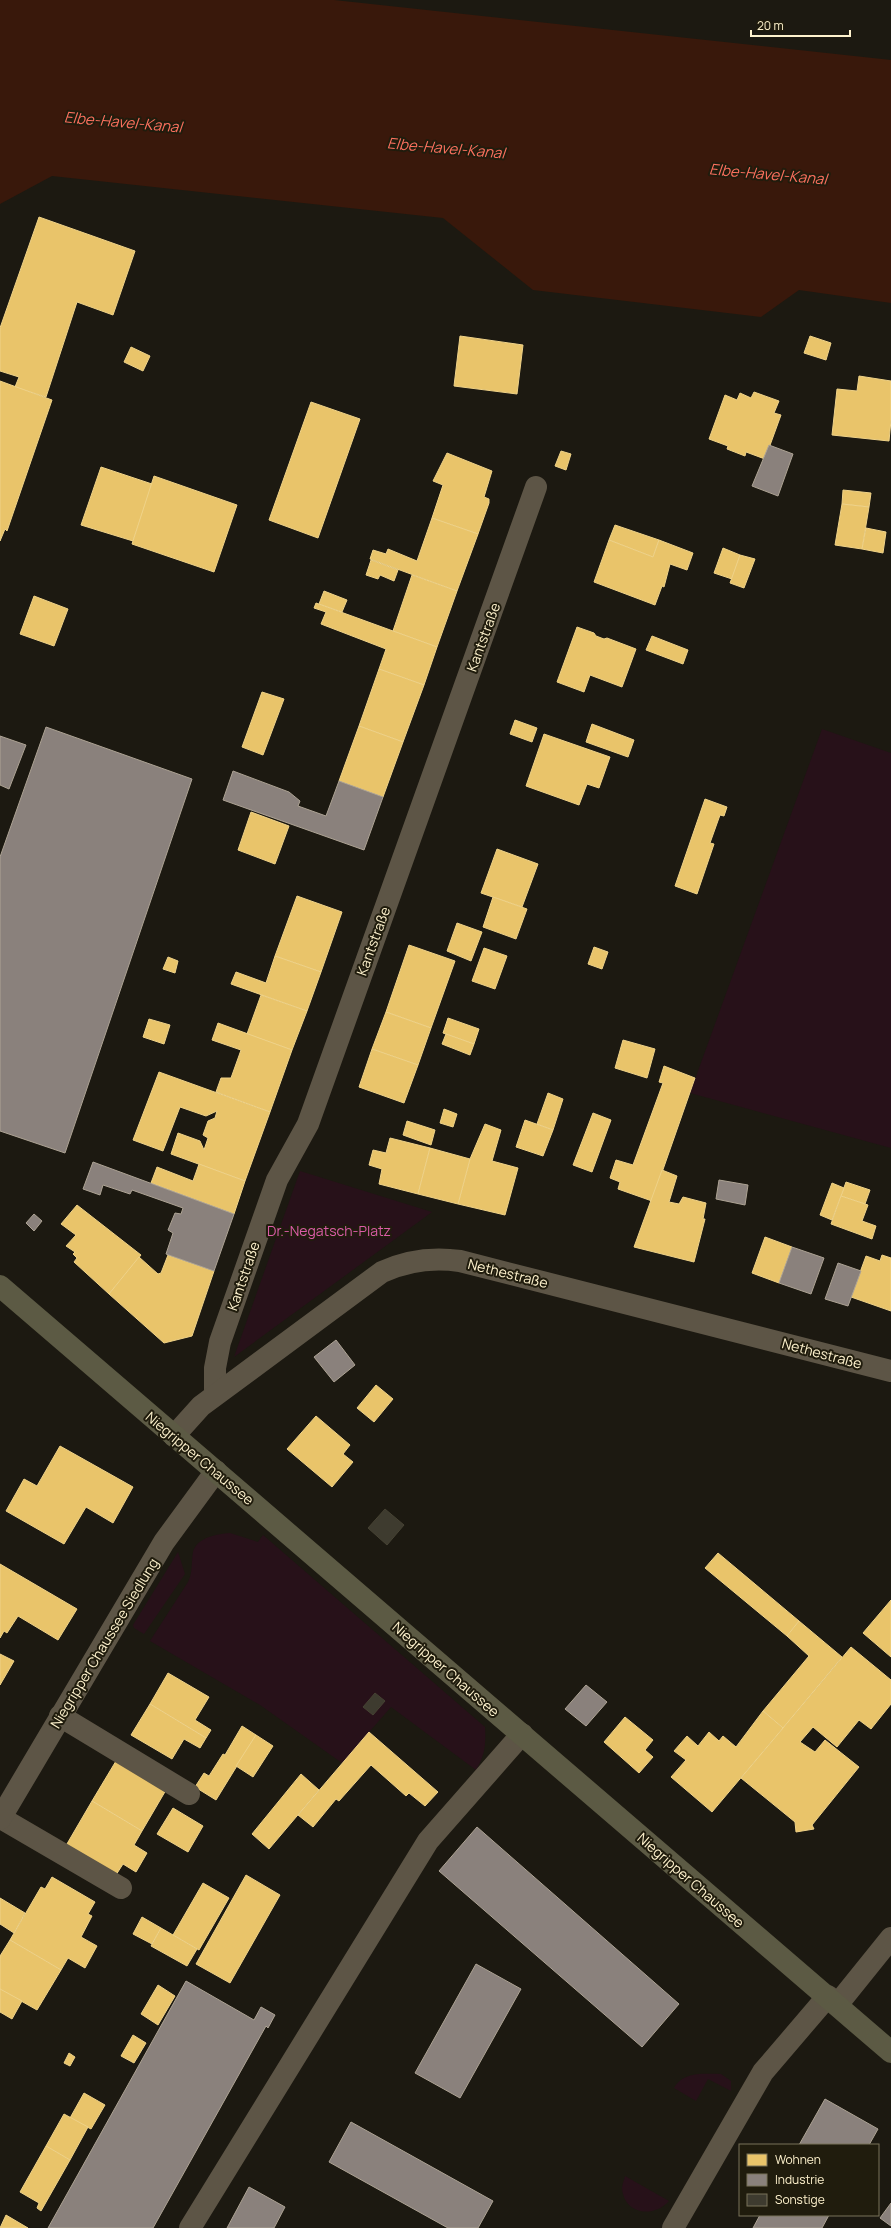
<svg xmlns="http://www.w3.org/2000/svg" width="891" height="2228" viewBox="0 0 891 2228" font-family="Manrope,sans-serif">
	<style>
		.green { fill: #271119 }
		.water { fill: #39180b }
		.homes { fill: #e9c46a; stroke: #efd288 }
		.industry { fill: #8a817c; stroke: #ada394 }
		.building { fill: #3e3b2f; stroke: #464233 }
		.lines { fill: none; stroke-linecap: round; stroke-linejoin: round }
		.minor { stroke: #5d5546; stroke-width: 22 }
		.major { stroke: #5c5a44; stroke-width: 22 }
		.labels { text-anchor: middle; dominant-baseline: central; stroke-width: 4; stroke-linejoin: round; paint-order: stroke }
		.street-label { font-size: 14px; fill: #fef2cd; stroke: #201c0d }
		.park-label { font-size: 14px; fill: #db5ca8; stroke: #201c0d }
		.water-label { font-size: 15px; font-style: italic; fill: #fb705e; stroke: #201c0d }
	</style>
	<rect width="100%" height="100%" fill="#1c1911"/>
	<g class="green">
		<polygon points="822,729 891,753 891,1148 690,1093"/>
		<polygon points="300,1171 432,1212 234,1357"/>
		<path d="M230 1533 258 1542 263 1535 485 1727C486 1744 485 1756 476 1770L391 1707 342 1763 260 1705 150 1641 188 1582C193 1572 191 1563 193 1552 197 1537 218 1534 230 1533Z"/>
		<polygon points="178,1552 185,1574 144,1634 134,1628 133,1625"/>
		<path d="M721 2074 731 2081V2091L708 2079 696 2101 674 2088C684 2071 703 2074 721 2074Z"/>
		<path d="M625 2176 669 2201C654 2218 624 2215 622 2188 622 2185 624 2180 625 2176Z"/>
	</g>
	<polygon class="water" points="0,0 334,0 891,60 891,303 799,290 761,317 533,290 443,218 52,176 0,204"/>
	<g class="homes">
		<polygon points="39,217 135,251 113,315 77,302 46,397 15,387 19,377 0,371 0,328"/>
		<polygon points="460,336 523,345 517,394 454,386"/>
		<polygon points="810,336 831,343 826,360 804,353"/>
		<polygon points="131,347 150,356 143,371 124,362"/>
		<polygon points="859,376 891,381 891,420 889,441 832,435 837,389 857,391"/>
		<polygon points="0,381 52,400 7,531 5,529 0,541"/>
		<polygon points="754,392 779,401 774,413 781,415 765,459 746,452 745,456 727,449 728,446 709,439 725,395 737,400 740,393 751,398"/>
		<polygon points="311,402 360,419 318,538 269,520"/>
		<polygon points="561,451 571,454 566,470 555,466"/>
		<polygon points="447,453 492,471 484,497 489,499 489,503 478,534 432,518 443,485 433,481"/>
		<polygon points="101,467 152,484 133,541 81,525"/>
		<polygon points="154,476 237,505 214,572 132,544"/>
		<polygon points="843,490 871,493 869,507 842,504"/>
		<polygon points="842,504 869,507 862,549 835,545"/>
		<polygon points="432,518 478,534 457,591 370,559 373,550 386,554 388,549 417,561"/>
		<polygon points="615,525 659,540 653,557 609,540"/>
		<polygon points="866,528 886,532 883,553 862,549"/>
		<polygon points="609,540 653,557 659,540 693,553 687,570 670,564 664,587 662,586 655,605 594,582"/>
		<polygon points="723,548 740,555 732,579 714,573"/>
		<polygon points="740,555 755,559 744,588 730,583"/>
		<polygon points="371,560 398,570 394,581 380,575 378,579 366,575"/>
		<polygon points="412,575 457,591 437,647 393,631"/>
		<polygon points="324,591 347,600 342,612 319,604"/>
		<polygon points="34,596 68,609 54,646 20,634"/>
		<polygon points="316,603 437,647 424,685 379,669 386,649 321,624 326,612 314,608"/>
		<polygon points="577,627 594,633 596,636 604,639 607,638 636,649 622,687 590,675 584,692 557,682"/>
		<polygon points="652,636 688,650 683,664 646,650"/>
		<polygon points="379,669 424,685 403,742 359,726"/>
		<polygon points="262,692 284,699 263,755 242,747"/>
		<polygon points="515,720 537,728 532,742 510,734"/>
		<polygon points="592,724 634,740 628,757 586,742"/>
		<polygon points="359,726 403,742 383,797 339,781"/>
		<polygon points="544,734 610,757 599,788 587,784 579,805 526,786"/>
		<polygon points="705,799 727,807 724,816 720,815 710,843 714,844 697,894 675,886"/>
		<polygon points="251,812 289,826 275,864 238,850"/>
		<polygon points="497,849 538,864 522,907 481,893"/>
		<polygon points="297,896 342,912 321,972 275,956"/>
		<polygon points="493,897 527,909 516,939 483,927"/>
		<polygon points="457,923 482,932 471,961 447,951"/>
		<polygon points="409,945 455,961 431,1028 386,1012"/>
		<polygon points="594,947 608,952 602,969 588,964"/>
		<polygon points="484,948 507,956 495,989 472,981"/>
		<polygon points="275,956 321,972 307,1011 231,984 236,972 266,983"/>
		<polygon points="168,957 178,961 175,973 163,969"/>
		<polygon points="261,995 307,1011 292,1050 247,1034"/>
		<polygon points="386,1012 431,1028 418,1065 372,1049"/>
		<polygon points="448,1018 479,1029 474,1044 443,1033"/>
		<polygon points="149,1019 170,1025 164,1044 143,1037"/>
		<polygon points="218,1023 292,1050 270,1112 216,1092 221,1078 231,1078 241,1050 212,1040"/>
		<polygon points="446,1034 474,1044 470,1055 442,1044"/>
		<polygon points="623,1040 655,1049 647,1078 615,1068"/>
		<polygon points="372,1049 418,1065 404,1103 359,1087"/>
		<polygon points="664,1066 695,1078 652,1201 618,1189 620,1182 610,1178 616,1160 633,1165 663,1083 659,1082"/>
		<polygon points="159,1072 270,1112 245,1181 171,1154 178,1133 200,1141 204,1150 208,1138 203,1135 208,1121 215,1118 217,1111 206,1116 180,1107 163,1151 133,1140"/>
		<polygon points="548,1093 563,1099 553,1130 537,1124"/>
		<polygon points="444,1109 457,1114 453,1127 440,1123"/>
		<polygon points="593,1113 611,1120 592,1172 573,1165"/>
		<polygon points="525,1120 553,1130 543,1156 516,1147"/>
		<polygon points="407,1121 435,1130 431,1145 403,1135"/>
		<polygon points="485,1124 501,1130 492,1161 518,1168 505,1215 458,1204 470,1159"/>
		<polygon points="390,1138 430,1148 418,1194 379,1184 382,1169 369,1165 373,1150 386,1153"/>
		<polygon points="430,1148 470,1159 458,1204 418,1194"/>
		<polygon points="199,1164 245,1181 234,1214 151,1183 157,1167 193,1181"/>
		<polygon points="662,1170 677,1176 669,1202 679,1204 683,1197 706,1203 703,1219 705,1219 694,1262 634,1247"/>
		<polygon points="846,1182 870,1190 865,1204 841,1196"/>
		<polygon points="832,1183 844,1188 832,1220 820,1215"/>
		<polygon points="841,1196 868,1205 862,1221 876,1226 872,1239 831,1224"/>
		<polygon points="77,1205 141,1255 109,1294 74,1262 77,1258 73,1254 75,1252 66,1246 76,1235 61,1224"/>
		<polygon points="765,1237 792,1247 779,1283 752,1273"/>
		<polygon points="168,1255 214,1271 192,1336 164,1343 109,1294 139,1257 158,1274 161,1273"/>
		<polygon points="882,1255 891,1258 891,1311 851,1297 866,1256 880,1261"/>
		<polygon points="376,1385 393,1399 374,1422 357,1408"/>
		<polygon points="316,1416 350,1445 343,1454 353,1462 332,1487 287,1449"/>
		<polygon points="60,1446 133,1487 113,1523 86,1507 64,1544 6,1511 24,1479 37,1486"/>
		<polygon points="718,1553 799,1621 787,1636 705,1568"/>
		<polygon points="0,1564 77,1609 58,1640 18,1616 7,1633 4,1631 0,1638"/>
		<polygon points="891,1600 891,1657 863,1633"/>
		<polygon points="799,1621 842,1657 783,1728 763,1711 809,1656 787,1636"/>
		<polygon points="851,1647 891,1680 891,1704 871,1729 859,1720 837,1747 813,1727 800,1742 815,1752 825,1740 859,1767 812,1825 814,1829 796,1832 795,1822 741,1778"/>
		<polygon points="0,1654 14,1661 0,1685"/>
		<polygon points="168,1673 209,1697 195,1720 211,1730 206,1738 150,1704"/>
		<polygon points="150,1704 206,1738 200,1748 184,1739 172,1759 131,1735"/>
		<polygon points="763,1711 783,1728 712,1812 671,1777 686,1760 674,1751 687,1736 698,1746 709,1732 719,1741 723,1736 736,1747"/>
		<polygon points="625,1717 653,1740 645,1750 653,1757 639,1773 604,1742"/>
		<polygon points="242,1726 256,1735 216,1800 195,1787 204,1773 209,1776 223,1754 225,1755"/>
		<polygon points="369,1732 438,1792 425,1806 409,1793 406,1796 371,1765 339,1801 336,1799 313,1827 298,1815"/>
		<polygon points="256,1735 273,1746 253,1777 236,1766"/>
		<polygon points="116,1761 166,1790 142,1831 92,1801"/>
		<polygon points="301,1774 319,1790 269,1849 252,1834"/>
		<polygon points="92,1801 142,1831 134,1845 147,1853 136,1872 123,1864 114,1878 64,1849"/>
		<polygon points="173,1808 203,1826 188,1852 157,1834"/>
		<polygon points="246,1875 280,1895 230,1983 196,1964"/>
		<polygon points="52,1877 95,1902 88,1914 92,1916 81,1937 97,1946 85,1968 68,1958 61,1970 10,1940 41,1887 45,1889"/>
		<polygon points="203,1883 229,1898 199,1950 173,1935"/>
		<polygon points="0,1898 25,1913 14,1933 0,1924"/>
		<polygon points="142,1917 161,1928 152,1944 133,1934"/>
		<polygon points="161,1928 197,1949 187,1966 151,1946"/>
		<polygon points="10,1940 61,1970 37,2010 0,1989 0,1956"/>
		<polygon points="158,1985 175,1996 158,2025 141,2014"/>
		<polygon points="0,1989 22,2001 12,2019 0,2012"/>
		<polygon points="133,2035 146,2043 134,2063 121,2056"/>
		<polygon points="69,2053 75,2057 70,2066 64,2063"/>
		<polygon points="84,2093 105,2105 91,2129 70,2118"/>
		<polygon points="64,2114 88,2127 70,2160 46,2146"/>
		<polygon points="46,2146 70,2160 41,2211 37,2208 39,2203 20,2192"/>
		<polygon points="6,2215 28,2228 0,2228"/>
	</g>
	<g class="industry">
		<polygon points="769,445 793,454 778,496 752,486"/>
		<polygon points="46,727 192,779 65,1153 0,1131 0,857"/>
		<polygon points="0,736 26,745 9,789 0,785"/>
		<polygon points="233,771 289,792 300,801 298,806 326,816 339,781 383,797 364,850 223,800"/>
		<polygon points="93,1162 234,1214 214,1271 166,1254 173,1233 168,1230 175,1213 181,1214 183,1208 132,1190 130,1194 103,1185 100,1195 83,1189"/>
		<polygon points="719,1180 748,1185 745,1205 716,1199"/>
		<polygon points="34,1214 42,1221 34,1231 26,1223"/>
		<polygon points="792,1247 824,1258 811,1294 779,1283"/>
		<polygon points="838,1263 861,1271 848,1306 825,1299"/>
		<polygon points="336,1340 355,1365 334,1382 314,1357"/>
		<polygon points="586,1685 607,1702 586,1726 565,1709"/>
		<polygon points="477,1827 679,2004 642,2047 439,1871"/>
		<polygon points="476,1964 521,1989 460,2098 415,2073"/>
		<polygon points="186,1981 254,2020 261,2007 275,2015 268,2028 266,2026 153,2228 48,2228"/>
		<polygon points="825,2099 878,2129 869,2145 799,2145"/>
		<polygon points="351,2122 493,2201 478,2228 448,2228 329,2162"/>
		<polygon points="249,2187 285,2207 274,2228 227,2228"/>
		<polygon points="891,2203 891,2226 880,2218"/>
		<polygon points="760,2215 829,2215 822,2228 753,2228"/>
	</g>
	<g class="building">
		<polygon points="385,1509 404,1525 387,1545 368,1528"/>
		<polygon points="375,1693 385,1701 373,1715 363,1707"/>
	</g>
	<g class="lines">
		<g class="minor">
			<polyline points="215,1394 215,1368 220,1342 277,1180 308,1124 536,487"/>
			<path d="M174 1436 201 1406 382 1272C408 1260 432 1257 460 1261L891 1371"/>
			<polyline points="60,1716 189,1794"/>
			<polyline points="1,1818 121,1888"/>
			<polyline points="0,1819 164,1542 216,1471"/>
			<polyline points="837,2005 891,1938"/>
			<polyline points="190,2228 428,1841 522,1734"/>
			<polyline points="673,2228 763,2072 828,1996"/>
		</g>
		<polyline class="major" points="0,1286 891,2052"/>
	</g>
	<g class="labels">
		<g class="street-label">
			<text transform="translate(483 637) rotate(-70)">Kantstraße</text>
			<text transform="translate(373 941) rotate(-70)">Kantstraße</text>
			<text transform="translate(508 1273) rotate(14)">Nethestraße</text>
			<text transform="translate(243 1276) rotate(-71)">Kantstraße</text>
			<text transform="translate(822 1353) rotate(15)">Nethestraße</text>
			<text transform="translate(200 1458) rotate(40)">Niegripper Chaussee</text>
			<text transform="translate(104 1643) rotate(-59)">Niegripper Chaussee Siedlung</text>
			<text transform="translate(446 1669) rotate(41)">Niegripper Chaussee</text>
			<text transform="translate(691 1880) rotate(41)">Niegripper Chaussee</text>
		</g>
		<g class="park-label">
			<text x="329" y="1230">Dr.-Negatsch-Platz</text>
		</g>
		<g class="water-label">
			<text transform="translate(123 122) rotate(5)">Elbe-Havel-Kanal</text>
			<text transform="translate(446 148) rotate(5)">Elbe-Havel-Kanal</text>
			<text transform="translate(768 174) rotate(5)">Elbe-Havel-Kanal</text>
		</g>
	</g>
	<rect x="739" y="2144" width="140" height="72" fill="#201c0d" stroke="#79725a"/>
	<rect x="747" y="2154" width="20" height="12" fill="#e9c46a" stroke="#79725a"/>
	<text x="775" y="2164" font-size="12" fill="#fef2cd">Wohnen</text>
	<rect x="747" y="2174" width="20" height="12" fill="#8a817c" stroke="#79725a"/>
	<text x="775" y="2184" font-size="12" fill="#fef2cd">Industrie</text>
	<rect x="747" y="2194" width="20" height="12" fill="#3e3b2f" stroke="#79725a"/>
	<text x="775" y="2204" font-size="12" fill="#fef2cd">Sonstige</text>
	<path d="M751 30v6h99v-6" fill="none" stroke="#fef2cd" stroke-width="2"/>
	<text x="757" y="30" font-size="12" fill="#fef2cd" stroke="#201c0d" stroke-width="3" paint-order="stroke">20 m</text>
</svg>
